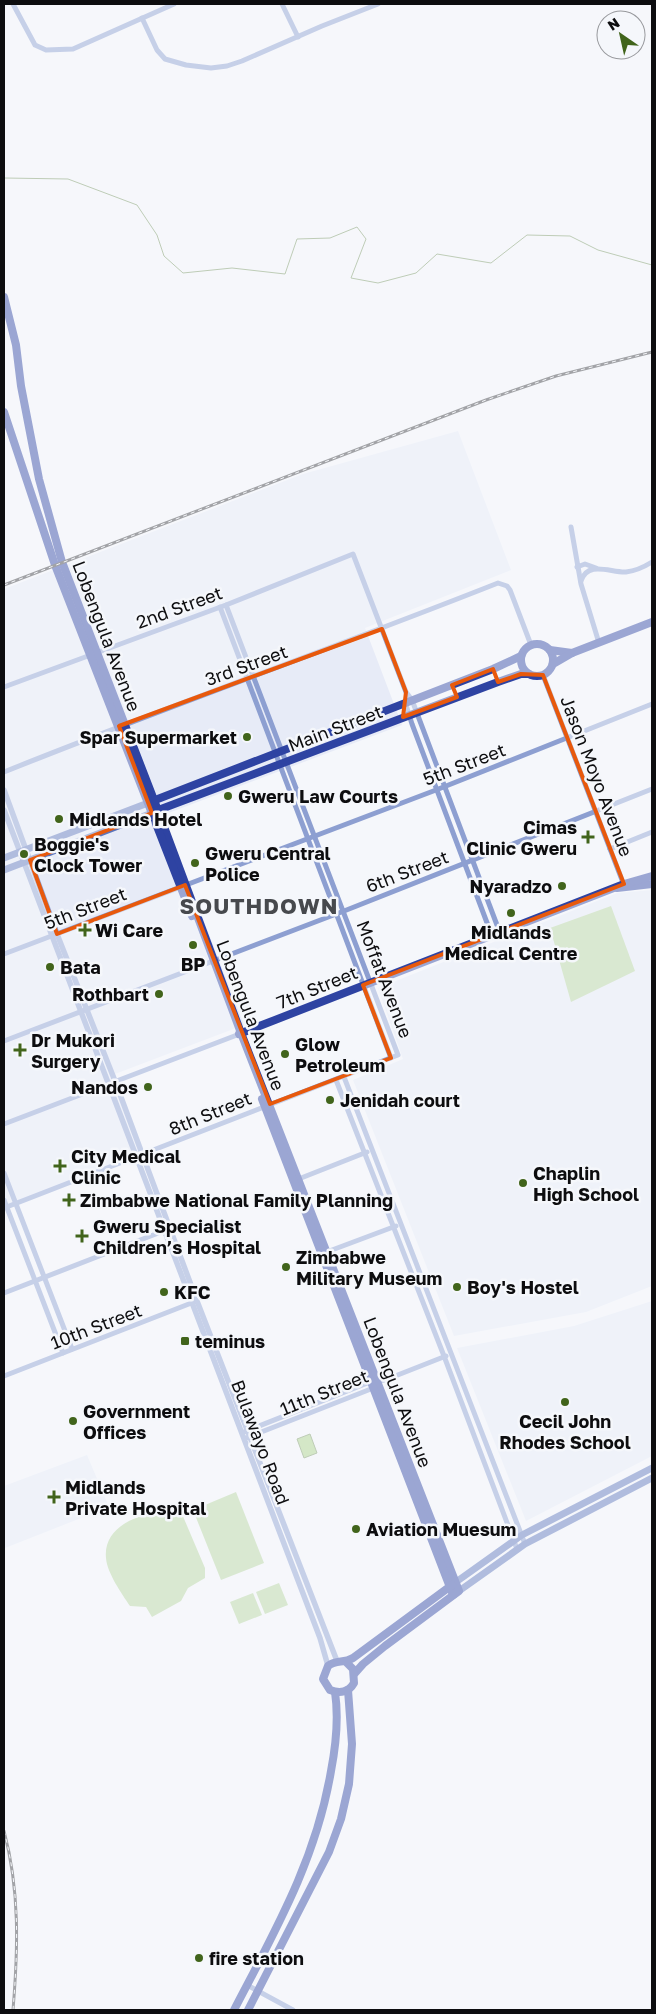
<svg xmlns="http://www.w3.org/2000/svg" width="656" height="2014" viewBox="0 0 656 2014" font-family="'Golos Text',sans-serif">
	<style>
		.built { fill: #e7ebf7 }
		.green { fill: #b7d59e }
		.water { fill: #aad287; stroke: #7b9763 }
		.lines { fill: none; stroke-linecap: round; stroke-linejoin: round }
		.stream { stroke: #7b9763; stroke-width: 1 }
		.minor { stroke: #8d9fd1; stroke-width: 5 }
		.tertiary { stroke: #8d9fd1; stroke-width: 5.5 }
		.secondary { stroke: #5c74bb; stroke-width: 7 }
		.trunk { stroke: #2e43a2; stroke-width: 8 }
		.rail-casing { stroke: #3d3d40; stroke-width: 3 }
		.rail { stroke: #f5f7fb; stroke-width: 1; stroke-dasharray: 4; stroke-linecap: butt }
		.marked { fill: none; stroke: #e8590c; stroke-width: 4; stroke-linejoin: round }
		.poi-dot { fill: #41641b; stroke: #f5f7fb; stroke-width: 2 }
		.labels { text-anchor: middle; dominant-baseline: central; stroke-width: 5; stroke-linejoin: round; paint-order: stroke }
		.street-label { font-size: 18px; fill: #0d0d0f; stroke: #f5f7fb }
		.poi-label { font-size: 18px; font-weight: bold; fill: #0d0d0f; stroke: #f5f7fb; text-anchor: start }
		.district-label { font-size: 22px; font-weight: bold; letter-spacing: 1px; fill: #47494d; stroke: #f5f7fb }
	</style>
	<rect width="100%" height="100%" fill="#f5f7fb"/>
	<g class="built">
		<polygon points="458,431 511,570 365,628 402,725 163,815 244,1025 115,1074 144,1155 4,1206 4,589 303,474"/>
		<polygon points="652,890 652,1286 586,1312 454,1336 353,1080 403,1059 378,988 617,893"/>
		<polygon points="652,1301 652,1456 526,1521 457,1348 574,1326"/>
		<polygon points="87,1455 109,1507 5,1548 4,1486"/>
	</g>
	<g class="green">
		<polygon points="611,906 635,971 571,1002 550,928"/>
		<polygon points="236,1492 264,1563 221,1580 193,1510"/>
		<path d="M158 1513 170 1518 182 1514 205 1568V1578L188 1588 181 1601 152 1617 146 1607 130 1606C122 1594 107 1573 106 1558 103 1529 134 1515 158 1513Z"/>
		<polygon points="279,1583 288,1605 265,1614 256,1592"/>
		<polygon points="253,1593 262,1615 239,1624 230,1602"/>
	</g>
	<polygon class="water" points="310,1434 317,1453 304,1458 297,1439"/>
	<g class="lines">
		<polyline class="stream" points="4,178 68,179 137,205 157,235 164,256 183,273 232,268 285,274 297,239 330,238 357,227 366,239 351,278 378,283 416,273 437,254 491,263 527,235 570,236 598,250 652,265"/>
		<g class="minor">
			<polyline points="13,4 35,45 46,50 73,49 174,4"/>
			<polyline points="282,4 298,37"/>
			<polyline points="142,18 157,50 165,59 186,65 211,68 227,66 242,61 322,26 378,4"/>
			<polyline points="571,527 581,584 599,643"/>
			<polyline points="577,567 585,564 596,568"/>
			<path d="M581 581C588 560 611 573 626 572 635 571 644 567 652 562"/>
			<polyline points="220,607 391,1058"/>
			<polyline points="543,675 624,885"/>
			<polyline points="4,687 226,605 353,554 406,692 412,700 500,933"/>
			<polyline points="405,702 412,724 492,936"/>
			<path d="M4 772C168 706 334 648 498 583L507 586 510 590 531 645"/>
			<polyline points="610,849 652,832"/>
			<polyline points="4,954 436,790 652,704"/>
			<polyline points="4,1041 344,911 652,789"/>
			<polyline points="344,1077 525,1544"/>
			<polyline points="336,1080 444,1356 517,1549"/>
			<polyline points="4,1124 237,1035"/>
			<polyline points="4,1173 72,1349"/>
			<polyline points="296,1180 367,1152"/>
			<polyline points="4,1200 63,1353"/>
			<polyline points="4,1208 398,1055 226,605"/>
			<polyline points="324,1253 396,1226"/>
			<polyline points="4,1293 166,1230"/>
			<polyline points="4,1376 194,1302"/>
			<polyline points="244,1432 370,1382 385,1380 446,1356"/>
			<polyline points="246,1438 376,1387"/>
			<polyline points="247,1985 293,2010"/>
		</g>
		<g class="tertiary">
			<polyline points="4,790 57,934 115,1081 197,1301 337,1661"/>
			<polyline points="4,810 320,1638 328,1666"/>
		</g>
		<g class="secondary">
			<polyline points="4,858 148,803"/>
			<polyline points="4,870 152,813"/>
			<polyline points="456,1582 522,1535 652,1468"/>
			<polyline points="459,1591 525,1544 652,1478"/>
		</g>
		<g class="trunk">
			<polyline points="4,297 16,345 21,386 39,479 62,562 154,800 241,1033 459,1591 385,1646 363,1664 355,1673"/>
			<polyline points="4,412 55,565 192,916"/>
			<circle cx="537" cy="660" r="16"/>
			<polyline points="550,650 572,653"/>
			<polyline points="553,664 572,653 652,622"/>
			<polyline points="150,802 493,669 521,656"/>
			<polyline points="153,812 498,682 521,674 529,674"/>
			<polyline points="617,888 652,884"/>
			<polyline points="239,1034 624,884 652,876"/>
			<polyline points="262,1099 453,1595"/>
			<path d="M346 1662 353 1669 354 1683C349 1692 340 1694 330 1690L323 1679 328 1666C337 1659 343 1664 353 1658L452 1585"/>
			<path d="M234 2010C275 1931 316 1860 331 1771 336 1745 339 1719 335 1692"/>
			<polyline points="248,2010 329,1852 341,1819 349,1784 352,1744 348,1690"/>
		</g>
		<g class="rail-casing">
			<g id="rail">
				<polyline points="4,585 486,400 556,376 652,352"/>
				<path d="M4 1831C20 1891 18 1949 13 2010"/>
			</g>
		</g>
		<use href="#rail" class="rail"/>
	</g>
	<path d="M0 0H656V2014H0ZM382 629 406 692 403 717 457 697 452 685 493 669 498 682 521 674 543 675 624 884 363 985 391 1058 270 1104 185 885 57 934 30 860 152 813 119 726Z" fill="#f5f7fb" fill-opacity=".55" fill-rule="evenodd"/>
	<path class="marked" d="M382 629 406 692 403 717 457 697 452 685 493 669 498 682 521 674 543 675 624 884 363 985 391 1058 270 1104 185 885 57 934 30 860 152 813 119 726Z"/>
	<g class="poi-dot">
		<circle cx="247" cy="737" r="5"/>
		<circle cx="228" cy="796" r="5"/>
		<circle cx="59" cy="819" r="5"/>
		<path d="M585.5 829.5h5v5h5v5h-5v5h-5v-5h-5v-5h5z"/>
		<circle cx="24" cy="854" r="5"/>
		<circle cx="195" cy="863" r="5"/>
		<circle cx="562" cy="886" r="5"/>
		<circle cx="511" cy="913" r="5"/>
		<path d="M82.5 922.5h5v5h5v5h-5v5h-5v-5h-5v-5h5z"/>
		<circle cx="193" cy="945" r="5"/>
		<circle cx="50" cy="967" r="5"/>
		<circle cx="159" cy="994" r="5"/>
		<path d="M17.5 1042.5h5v5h5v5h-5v5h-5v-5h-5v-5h5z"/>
		<circle cx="285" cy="1054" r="5"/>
		<circle cx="148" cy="1087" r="5"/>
		<circle cx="330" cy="1100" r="5"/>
		<path d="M57.5 1158.5h5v5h5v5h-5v5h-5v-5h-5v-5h5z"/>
		<circle cx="523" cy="1183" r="5"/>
		<path d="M66.5 1192.5h5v5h5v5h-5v5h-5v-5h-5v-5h5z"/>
		<path d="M79.5 1228.5h5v5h5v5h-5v5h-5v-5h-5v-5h5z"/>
		<circle cx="286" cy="1267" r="5"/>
		<circle cx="457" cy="1287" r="5"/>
		<circle cx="164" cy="1292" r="5"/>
		<rect x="180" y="1336" width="10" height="10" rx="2.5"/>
		<circle cx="565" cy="1402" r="5"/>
		<circle cx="73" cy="1421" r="5"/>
		<path d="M51.5 1489.5h5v5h5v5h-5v5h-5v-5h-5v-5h5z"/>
		<circle cx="356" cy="1529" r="5"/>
		<circle cx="199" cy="1958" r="5"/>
	</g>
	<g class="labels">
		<g class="street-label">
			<text transform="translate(179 607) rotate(-20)">2nd Street</text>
			<text transform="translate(107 636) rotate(69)">Lobengula Avenue</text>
			<text transform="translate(246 665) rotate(-20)">3rd Street</text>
			<text transform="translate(335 728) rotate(-21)">Main Street</text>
			<text transform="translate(464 764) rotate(-21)">5th Street</text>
			<text transform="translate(597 776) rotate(69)">Jason Moyo Avenue</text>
			<text transform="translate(407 871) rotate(-21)">6th Street</text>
			<text transform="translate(85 908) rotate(-21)">5th Street</text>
			<text transform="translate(385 979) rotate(69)">Moffat Avenue</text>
			<text transform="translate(317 987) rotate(-22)">7th Street</text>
			<text transform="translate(251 1015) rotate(69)">Lobengula Avenue</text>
			<text transform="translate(210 1113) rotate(-22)">8th Street</text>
			<text transform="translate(96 1326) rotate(-21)">10th Street</text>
			<text transform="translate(324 1392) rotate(-22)">11th Street</text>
			<text transform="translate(398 1392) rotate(69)">Lobengula Avenue</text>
			<text transform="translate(261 1442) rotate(69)">Bulawayo Road</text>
		</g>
		<g class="poi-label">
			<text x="237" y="737" text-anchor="end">Spar Supermarket</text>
			<text x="238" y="796">Gweru Law Courts</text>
			<text x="69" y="819">Midlands Hotel</text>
			<text x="577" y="827" text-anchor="end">Cimas<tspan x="577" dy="21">Clinic Gweru</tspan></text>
			<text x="34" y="844">Boggie's<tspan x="34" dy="21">Clock Tower</tspan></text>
			<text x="205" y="853">Gweru Central<tspan x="205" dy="21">Police</tspan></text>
			<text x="552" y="886" text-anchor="end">Nyaradzo</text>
			<text x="95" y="930">Wi Care</text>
			<text x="511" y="932" text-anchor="middle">Midlands<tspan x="511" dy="21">Medical Centre</tspan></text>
			<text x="193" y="964" text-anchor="middle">BP</text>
			<text x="60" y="967">Bata</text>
			<text x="149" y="994" text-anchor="end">Rothbart</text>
			<text x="31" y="1040">Dr Mukori<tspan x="31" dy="21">Surgery</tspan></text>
			<text x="295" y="1044">Glow<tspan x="295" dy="21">Petroleum</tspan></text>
			<text x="138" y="1087" text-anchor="end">Nandos</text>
			<text x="340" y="1100">Jenidah court</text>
			<text x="71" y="1156">City Medical<tspan x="71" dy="21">Clinic</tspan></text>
			<text x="533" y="1173">Chaplin<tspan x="533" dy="21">High School</tspan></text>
			<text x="80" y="1200">Zimbabwe National Family Planning</text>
			<text x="93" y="1226">Gweru Specialist<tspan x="93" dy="21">Children’s Hospital</tspan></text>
			<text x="296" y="1257">Zimbabwe<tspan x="296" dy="21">Military Museum</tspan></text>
			<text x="467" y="1287">Boy's Hostel</text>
			<text x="174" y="1292">KFC</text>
			<text x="195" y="1341">teminus</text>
			<text x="83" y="1411">Government<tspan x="83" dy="21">Offices</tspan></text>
			<text x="565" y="1421" text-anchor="middle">Cecil John<tspan x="565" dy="21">Rhodes School</tspan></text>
			<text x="65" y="1487">Midlands<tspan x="65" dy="21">Private Hospital</tspan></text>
			<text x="366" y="1529">Aviation Muesum</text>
			<text x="209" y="1958">fire station</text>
		</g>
		<g class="district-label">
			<text x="259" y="905">SOUTHDOWN</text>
		</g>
	</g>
	<rect width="656" height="2014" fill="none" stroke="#0d0d0f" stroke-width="10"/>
	<g transform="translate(621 35) rotate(326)"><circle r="24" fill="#f5f7fb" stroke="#98999d"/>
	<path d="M0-4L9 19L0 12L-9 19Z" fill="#41641b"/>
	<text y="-8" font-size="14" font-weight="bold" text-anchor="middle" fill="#0d0d0f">N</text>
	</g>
</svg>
